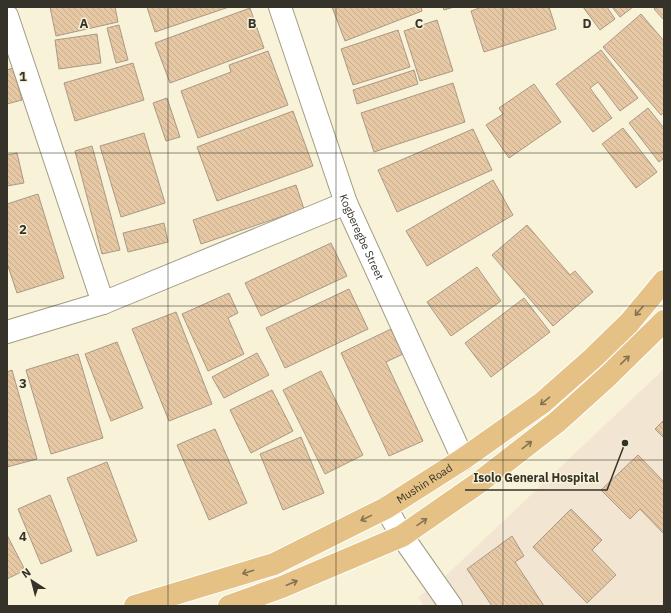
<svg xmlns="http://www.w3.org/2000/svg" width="671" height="613" viewBox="0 0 671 613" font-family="'IBM Plex Sans',sans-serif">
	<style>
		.medical { fill: #f2e6d2 }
		.building { fill: url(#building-back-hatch); stroke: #aa9985 }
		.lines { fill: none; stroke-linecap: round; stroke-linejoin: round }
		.minor-casing { stroke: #a29d85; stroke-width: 24 }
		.major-casing { stroke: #fff; stroke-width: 24 }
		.minor { stroke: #fff; stroke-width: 22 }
		.major { stroke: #e5c185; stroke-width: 22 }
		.oneway { stroke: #847352 }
		.grid { fill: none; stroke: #353329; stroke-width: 1; stroke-opacity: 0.55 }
		.labels { text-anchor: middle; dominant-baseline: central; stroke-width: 3; stroke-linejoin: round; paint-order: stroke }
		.street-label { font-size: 11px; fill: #353329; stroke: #f8f2d8 }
		.grid-label { font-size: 13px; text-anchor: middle; font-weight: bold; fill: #353329; stroke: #f8f2d8; stroke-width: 3; stroke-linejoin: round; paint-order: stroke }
		.leader { fill: none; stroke: #353329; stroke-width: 1.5 }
		.callout-dot { fill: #353329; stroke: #f8f2d8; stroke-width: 1.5 }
		.callout-label { font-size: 12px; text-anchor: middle; font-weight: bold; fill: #353329; stroke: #f8f2d8; stroke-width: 3; stroke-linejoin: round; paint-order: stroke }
	</style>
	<defs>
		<pattern id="building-back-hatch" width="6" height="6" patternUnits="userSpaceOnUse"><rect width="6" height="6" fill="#e6c8a4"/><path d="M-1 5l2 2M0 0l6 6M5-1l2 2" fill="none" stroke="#c6ac8d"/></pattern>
	</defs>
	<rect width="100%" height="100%" fill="#f8f2d8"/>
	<polygon class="medical" points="664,369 664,606 424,606 418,597 437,584"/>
	<g class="building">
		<polygon points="50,7 115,7 118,22 56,36"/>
		<polygon points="147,7 229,7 155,32"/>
		<polygon points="332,7 421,7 422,11 345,41"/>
		<polygon points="443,7 454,7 444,10"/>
		<polygon points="482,7 549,7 556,29 484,52 471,11"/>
		<polygon points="583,7 607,7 615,19 600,30"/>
		<polygon points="612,7 633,7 620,17"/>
		<polygon points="657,7 664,7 664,20 654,9"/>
		<polygon points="250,8 264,48 170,83 155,43"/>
		<polygon points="641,14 664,41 664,113 661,115 603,47"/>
		<polygon points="437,20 453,71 420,81 404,31"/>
		<polygon points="119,25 128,60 116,63 107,28"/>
		<polygon points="398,30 410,67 353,85 341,49"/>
		<polygon points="97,34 101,63 59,69 55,40"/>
		<polygon points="601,50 638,98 620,111 598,82 590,88 612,118 593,132 556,84"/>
		<polygon points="268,51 288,105 198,138 181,91 231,72 229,65"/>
		<polygon points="133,63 144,100 75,121 64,83"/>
		<polygon points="13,68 22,100 7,104 7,70"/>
		<polygon points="414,70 418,84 357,104 353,90"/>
		<polygon points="453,83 465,122 374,152 361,113"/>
		<polygon points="534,84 561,122 509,158 486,125 503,114 499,108"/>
		<polygon points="167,98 180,137 166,141 153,103"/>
		<polygon points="648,108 664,128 664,158 659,162 629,123"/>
		<polygon points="293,111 313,166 217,201 197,147"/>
		<polygon points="623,128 657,172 636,188 602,144"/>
		<polygon points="473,129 492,170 397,212 378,170"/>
		<polygon points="144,133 165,203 121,217 100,146"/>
		<polygon points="92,146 120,250 102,254 75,151"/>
		<polygon points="17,153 24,183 7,186 7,155"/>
		<polygon points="493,180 513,215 427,266 406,231"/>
		<polygon points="296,185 304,209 201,244 193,220"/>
		<polygon points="38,194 64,278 17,293 7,263 7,204"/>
		<polygon points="164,223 168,242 128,252 123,233"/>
		<polygon points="527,225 570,275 575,271 593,292 553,326 492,255"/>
		<polygon points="331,243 347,276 261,316 245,283"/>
		<polygon points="477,267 501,301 451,336 427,302"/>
		<polygon points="349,289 368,329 285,368 266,328"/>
		<polygon points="229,293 238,313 228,318 244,354 208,371 182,314"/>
		<polygon points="524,298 550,332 491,377 465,343"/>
		<polygon points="176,312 212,404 169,421 132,329"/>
		<polygon points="391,329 403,354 386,362 423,441 389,456 341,353"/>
		<polygon points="117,342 143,408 111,421 85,354"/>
		<polygon points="257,353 269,375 224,398 212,377"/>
		<polygon points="78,354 103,438 51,454 26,370"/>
		<polygon points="12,370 37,459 7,467 7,372"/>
		<polygon points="321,371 363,455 325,474 283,390"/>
		<polygon points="272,390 293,431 251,453 230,410"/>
		<polygon points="664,420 664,438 655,429"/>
		<polygon points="215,429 247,503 209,520 177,445"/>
		<polygon points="301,437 324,493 283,510 260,454"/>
		<polygon points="638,455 664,482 664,534 640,509 630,519 601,490"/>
		<polygon points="107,462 137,541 97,556 67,478"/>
		<polygon points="50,495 72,551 41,564 18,509"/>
		<polygon points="571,509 602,540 592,550 616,575 587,603 533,547"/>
		<polygon points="7,535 25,570 7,579"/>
		<polygon points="512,536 524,556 515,562 544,606 492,606 467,569"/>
	</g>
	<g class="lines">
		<g class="minor-casing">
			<g id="minor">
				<path id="s1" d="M280 7 346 203 463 459"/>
				<polyline points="7,16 103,303"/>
				<polyline points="7,332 103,303 346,203"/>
				<polyline points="386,508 402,536 451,606"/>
			</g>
		</g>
		<g class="major-casing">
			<g id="major">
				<path id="s2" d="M135 606 274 564 386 508 463 459 542 403 593 358 629 323 664 281"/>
				<polyline points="229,606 282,587 402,536 477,484 557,422 608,376 664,321"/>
			</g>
		</g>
		<use href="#minor" class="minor"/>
		<use href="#major" class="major"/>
	</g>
	<defs><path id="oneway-shaft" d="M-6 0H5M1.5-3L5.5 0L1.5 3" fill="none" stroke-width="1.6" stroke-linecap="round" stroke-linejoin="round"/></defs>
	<g class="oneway">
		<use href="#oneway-shaft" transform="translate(639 311) rotate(131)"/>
		<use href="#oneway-shaft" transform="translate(625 360) rotate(-44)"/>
		<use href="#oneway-shaft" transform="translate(545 401) rotate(140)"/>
		<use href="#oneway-shaft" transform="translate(527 445) rotate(-38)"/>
		<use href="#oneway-shaft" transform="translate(366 518) rotate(154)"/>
		<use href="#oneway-shaft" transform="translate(422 522) rotate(-35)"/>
		<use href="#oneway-shaft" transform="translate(248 572) rotate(163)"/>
		<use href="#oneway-shaft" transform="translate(292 583) rotate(-23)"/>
	</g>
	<path class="grid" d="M168 7V606M336 7V606M503 7V606M7 153H664M7 306H664M7 460H664"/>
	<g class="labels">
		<g class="street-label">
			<text stroke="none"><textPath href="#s1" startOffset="244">Kogberegbe Street</textPath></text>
			<text stroke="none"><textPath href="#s2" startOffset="316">Mushin Road</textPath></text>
		</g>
	</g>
	<g class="grid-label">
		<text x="84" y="28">A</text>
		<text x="252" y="28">B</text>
		<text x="419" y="28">C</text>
		<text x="587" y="28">D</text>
		<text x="23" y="81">1</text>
		<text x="23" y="234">2</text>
		<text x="23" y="388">3</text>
		<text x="23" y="541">4</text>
	</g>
	<path class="leader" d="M625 443L607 490H465"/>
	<circle class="callout-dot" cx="625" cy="443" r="4"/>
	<g class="callout-label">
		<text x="536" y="482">Isolo General Hospital</text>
	</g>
	<rect width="671" height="613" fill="none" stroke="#353329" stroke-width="16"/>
	<g transform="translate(32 581) rotate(324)" stroke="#f8f2d8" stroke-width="3" paint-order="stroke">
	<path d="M0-3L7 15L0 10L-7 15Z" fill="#353329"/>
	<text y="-6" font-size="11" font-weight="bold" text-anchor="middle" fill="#353329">N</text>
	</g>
</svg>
